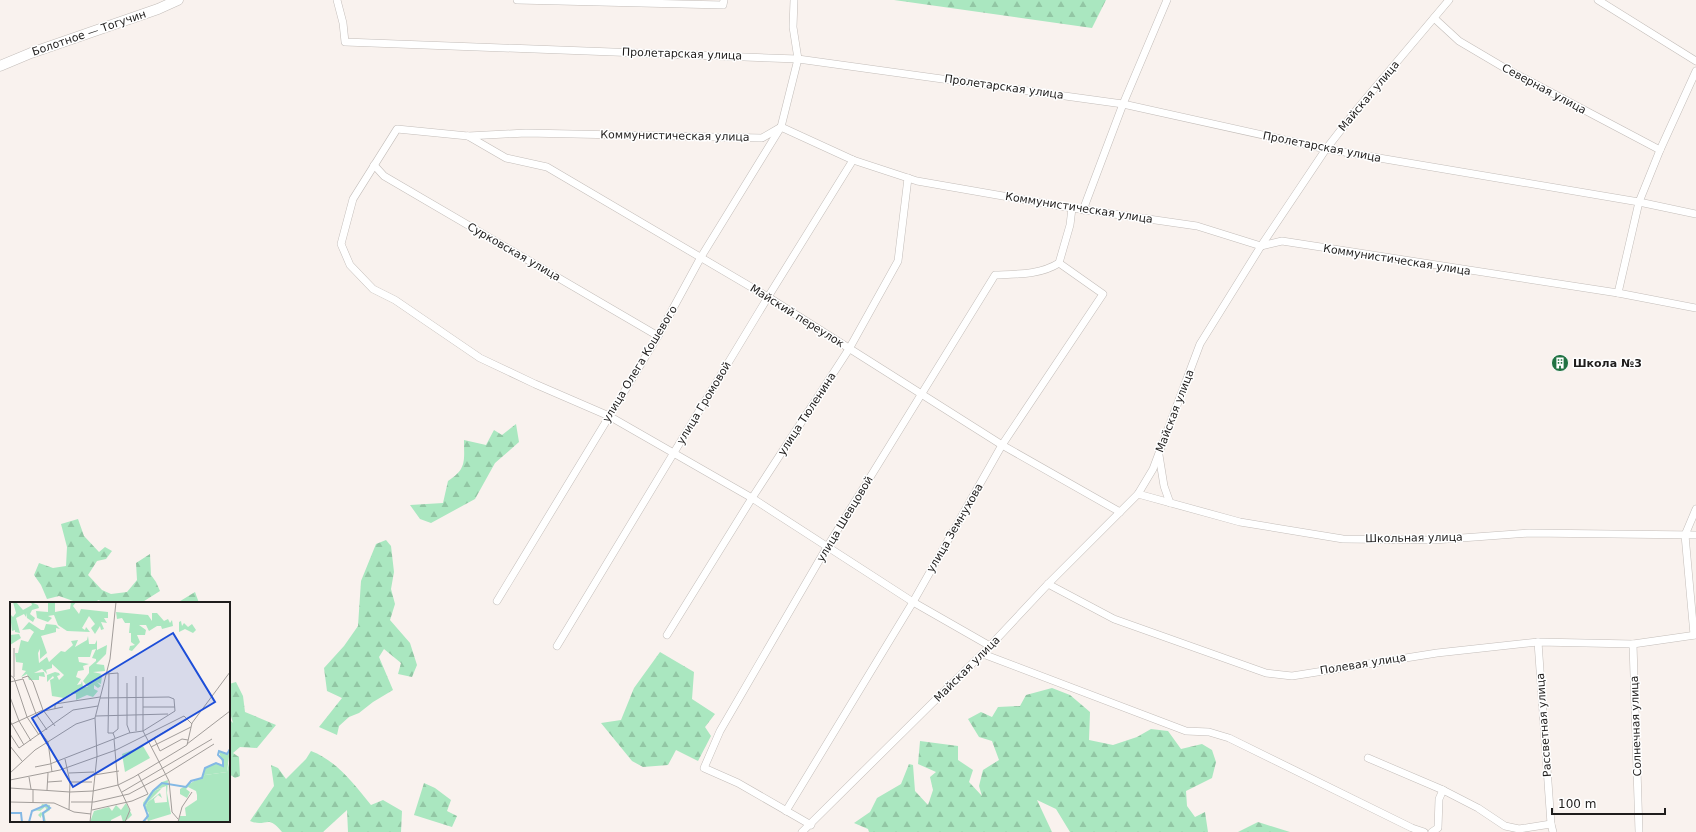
<svg xmlns="http://www.w3.org/2000/svg" width="1696" height="832" viewBox="0 0 1696 832" font-family="'DejaVu Sans',sans-serif">
	<style>
		.forest { fill: url(#forest-firs) }
		.lines { fill: none; stroke-linecap: round; stroke-linejoin: round }
		.street-casing { stroke: #c3bdb9; stroke-width: 8 }
		.secondary-casing { stroke: #c3bdb9; stroke-width: 11 }
		.street { stroke: #fff; stroke-width: 7 }
		.secondary { stroke: #fff; stroke-width: 10 }
		.labels { text-anchor: middle; dominant-baseline: central; stroke-width: 3; stroke-linejoin: round; paint-order: stroke }
		.street-label { font-size: 11px; fill: #1f1d1c; stroke: #fff }
		.poi-label { font-size: 11px; font-weight: bold; fill: #1f1d1c; stroke: #fff; text-anchor: start }
		.inset-river { fill: none; stroke: #83b8e5; stroke-width: 2 }
		.inset-road { fill: none; stroke: #a29d9a; stroke-width: 1 }
		.view { fill: #1d4ed8; fill-opacity: 0.15; stroke: #1d4ed8; stroke-width: 2 }
		.inset-edge { fill: none; stroke: #1f1d1c; stroke-width: 2 }
	</style>
	<defs>
		<pattern id="forest-firs" width="22" height="20" patternUnits="userSpaceOnUse"><rect width="22" height="20" fill="#aae7c0"/><path d="M5 1l3.5 6h-7zM16 11l3.5 6h-7z" fill="#92c6a4"/></pattern>
	</defs>
	<rect width="100%" height="100%" fill="#f9f2ee"/>
	<g class="forest">
		<polygon points="894,0 1106,0 1092,28"/>
		<path d="M516 424 519 442 495 463 475 499 431 523 420 519 410 505 443 503 448 481C467 469 464 461 464 440L486 445 494 430 502 435Z"/>
		<polygon points="78,519 84,536 99,552 105,547 112,551 106,559 97,561 88,575 102,590 111,594 127,592 137,580 136,563 150,554 151,575 156,582 160,591 141,603 106,603 98,600 96,603 79,603 59,596 47,599 41,585 34,575 39,563 53,568 66,566 67,547 61,524"/>
		<polygon points="386,540 391,546 394,572 391,589 395,604 390,620 410,643 417,665 412,677 398,674 401,663 384,649 379,657 393,690 373,702 359,713 349,717 339,726 337,735 319,727 342,698 327,691 324,668 344,646 358,626 361,581 376,544"/>
		<polygon points="195,592 199,603 177,603"/>
		<polygon points="660,652 694,672 692,699 715,714 705,727 711,736 698,761 676,750 668,765 643,767 632,761 601,723 621,720 634,688"/>
		<polygon points="236,682 243,696 245,712 276,725 257,748 240,747 233,753 239,757 240,776 235,778 229,774 229,719 233,723 229,709 229,684"/>
		<polygon points="1052,688 1070,695 1090,712 1089,740 1113,745 1137,737 1151,729 1168,731 1181,749 1202,744 1212,750 1216,762 1212,778 1186,791 1187,806 1195,817 1205,812 1208,832 1070,832 1056,809 1037,800 1052,832 869,832 868,829 854,823 870,812 877,798 901,784 909,764 913,765 915,791 928,805 933,790 930,777 936,772 918,764 920,741 958,746 958,760 973,770 969,782 982,796 979,786 983,770 999,760 992,741 979,737 968,719 981,712 992,717 998,707 1020,706 1026,695"/>
		<path d="M311 751C337 761 354 784 371 805L383 800 402 811 401 832H348L347 810 323 832H282C267 813 267 828 250 821L274 786 271 765 278 768 286 779 306 759Z"/>
		<polygon points="424,783 435,788 451,800 447,811 457,816 452,827 414,815"/>
		<polygon points="1258,822 1290,832 1238,832"/>
	</g>
	<g class="lines">
		<g class="street-casing">
			<g id="street">
				<polyline points="337,0 343,23 345,42 798,59 1123,104 1326,149 1639,202 1696,214"/>
				<polyline points="517,0 723,5 724,0"/>
				<polyline points="1598,0 1696,61"/>
				<polyline points="1434,18 1459,41 1503,67 1660,150"/>
				<polyline points="468,136 506,158 547,167 768,297 1002,445 1120,512"/>
				<polyline points="374,165 384,176 658,336"/>
				<polyline points="1083,210 1123,104 1167,0"/>
				<polyline points="1618,293 1639,202 1660,150 1696,71"/>
				<polyline points="1159,455 1164,486 1170,503"/>
				<polyline points="1138,494 1240,522 1343,539 1434,540 1529,533 1696,535"/>
				<polyline points="1048,584 1114,619 1266,673 1292,676 1437,653 1538,642 1633,644 1696,635"/>
				<polyline points="497,601 658,336 701,257 781,127 798,59 793,27 794,0"/>
				<polyline points="667,635 752,498 849,349 898,261 908,178"/>
				<polyline points="1694,635 1685,535 1696,509"/>
				<polyline points="1538,642 1551,824 1553,832"/>
				<polyline points="1633,644 1639,832"/>
				<polyline points="557,646 768,297 853,160"/>
				<polyline points="990,646 913,602 752,498 609,416 535,384 480,358 395,300 373,289 350,265 341,244 353,199 397,129 468,136 526,133 762,138 781,127 853,160 917,181 1072,208 1197,226 1261,246 1282,241 1618,293 1696,308"/>
				<polyline points="983,654 1186,731 1209,732 1229,738 1412,828 1424,832"/>
				<polyline points="1368,758 1443,790 1478,808 1505,826 1519,829 1551,824"/>
				<polyline points="786,811 913,602 1002,445 1103,294 1059,263"/>
				<path d="M811 825 738 783 704 768 720 731 827 547 995 275C1017 274 1040 275 1059 263L1070 225 1072 208"/>
				<polyline points="802,832 990,646 1048,584 1138,494 1153,469 1200,344 1261,246 1326,149 1358,108 1449,0"/>
				<polyline points="1432,832 1438,828 1439,799 1443,790"/>
			</g>
		</g>
		<g class="secondary-casing">
			<polyline id="secondary" points="0,66 31,53 158,9 178,0"/>
		</g>
		<use href="#street" class="street"/>
		<use href="#secondary" class="secondary"/>
	</g>
	<defs>
		<g id="building-disc" transform="scale(0.9)"><circle r="9.5" fill="#217242" stroke="#fff"/><path d="M-4-6H4V6H1V3H-1V6H-4ZM-2.5-4.3h1.7v1.8h-1.7ZM.8-4.3h1.7v1.8H.8ZM-2.5-1h1.7V.8h-1.7ZM.8-1h1.7V.8H.8Z" fill="#fff"/></g>
	</defs>
	<g fill-rule="evenodd">
		<use href="#building-disc" x="1560" y="363"/>
	</g>
	<g class="labels">
		<g class="street-label">
			<text transform="translate(89 33) rotate(-19)">Болотное — Тогучин</text>
			<text transform="translate(682 54) rotate(2)">Пролетарская улица</text>
			<text transform="translate(1004 87) rotate(8)">Пролетарская улица</text>
			<text transform="translate(1544 89) rotate(28)">Северная улица</text>
			<text transform="translate(1369 96) rotate(-50)">Майская улица</text>
			<text transform="translate(675 136) rotate(1)">Коммунистическая улица</text>
			<text transform="translate(1322 147) rotate(11)">Пролетарская улица</text>
			<text transform="translate(1079 208) rotate(9)">Коммунистическая улица</text>
			<text transform="translate(514 252) rotate(30)">Сурковская улица</text>
			<text transform="translate(1397 260) rotate(9)">Коммунистическая улица</text>
			<text transform="translate(797 316) rotate(32)">Майский переулок</text>
			<text transform="translate(640 364) rotate(-59)">улица Олега Кошевого</text>
			<text transform="translate(704 403) rotate(-59)">улица Громовой</text>
			<text transform="translate(1175 411) rotate(-69)">Майская улица</text>
			<text transform="translate(807 414) rotate(-57)">улица Тюленина</text>
			<text transform="translate(845 519) rotate(-59)">улица Шевцовой</text>
			<text transform="translate(955 528) rotate(-60)">улица Земнухова</text>
			<text transform="translate(1414 538) rotate(-1)">Школьная улица</text>
			<text transform="translate(1363 664) rotate(-9)">Полевая улица</text>
			<text transform="translate(967 669) rotate(-45)">Майская улица</text>
			<text transform="translate(1544 725) rotate(-94)">Рассветная улица</text>
			<text transform="translate(1636 726) rotate(-92)">Солнечная улица</text>
		</g>
		<g class="poi-label">
			<text x="1573" y="363">Школа №3</text>
		</g>
	</g>
	<g transform="translate(10 602)">
		<rect width="220" height="220" fill="#f9f2ee"/>
		<path d="M220 147 217 170 195 173 192 177 195 166 206 161 213 164 209 149 217 152ZM152 186 138 200 135 207 133 201 141 190ZM32 202 40 203V208L34 212 36 220 31 213V216L28 213 31 210 33 212 37 208 35 205 30 209 23 208 30 207Z" fill="#aae7c0"/>
		<path d="M3 0H6L13 8 22 3 21 0 28 3 29 6 22 8 20 12 25 16 23 20 17 16 16 11V15L14 12 6 16 10 31 5 30V28L2 29 0 12 3 15 6 11ZM38 0H45V10L60 7 61 0H66L63 4 69 12 71 7 98 10V16H94L97 21 91 20 94 27 91 28 90 24 85 32 81 26 85 22 79 14 72 26 75 28 76 25 80 30 57 29 48 23 44 13 38 14 42 16 38 20 27 16 26 9 38 10ZM106 10 138 13 142 19V11H147L154 19 158 17 160 21 162 18 163 24 152 27 151 24H147L139 29 136 23H129L136 28 135 33H127L130 40 122 49 119 48 120 44 125 43 121 40V31H119L120 21H115L112 16 107 17ZM171 19 172 24 174 21 178 25 182 22 186 28 183 31 175 27 169 30V20ZM19 20 31 28H34L36 22 46 23 50 27 46 26V30L31 34 37 51 30 57V47L28 51 29 61 37 55 39 60 51 49 55 50 63 43 61 39 68 38 65 45 77 38 78 34 79 42H85L87 38V48L97 43 96 52 86 62 94 63 95 69 83 70 92 72 90 73 92 74 91 82 87 80 91 84 88 86 84 83V87L88 89 83 95 77 93 66 98V92L61 91 54 96 42 94 40 78 44 76 43 74 37 80V73L45 70 49 71 50 73 47 74 49 78 54 73 42 62V66L36 68 37 72 32 67 24 71 34 70 35 75 29 74V78H19L17 72 11 75 16 69 12 68 13 61 6 60 5 51H8L11 38 18 40 22 33 24 30 20 27 12 28ZM86 47 82 56 86 57V59L79 65V71L73 79 78 85H73L72 79 71 82 67 83 71 77 66 75 68 69 74 68 73 64 79 62 69 60 68 55H80L82 48ZM9 32 11 36 0 43V33ZM133 144 140 156 115 170 112 152ZM220 157V220H168L170 214H176L175 206 187 198V193L186 189 178 185 176 187 180 190 177 196 170 192V187L195 173 217 170ZM158 178 157 191 161 212 138 219 136 214 139 211 135 207 138 200 150 191 152 196 148 193 144 197 145 201 157 200 156 184 141 190 152 180ZM116 201 122 213 118 217 113 220 111 213 101 218V220H80L84 209 99 205 102 209 106 203 111 208Z" fill="#aae7c0" fill-rule="evenodd"/>
		<path class="inset-river" d="M0 211H11L12 220M19 220 22 209 36 203 40 206 33 211 34 220M133 220 138 214 134 203 143 189 152 181 176 185 181 179 192 176 195 166 206 161 213 164V158L208 153 209 149 217 152 220 147"/>
		<path class="inset-road" d="M96 72 108 71V127L103 131 105 136M99 72 98 131H103M0 73 4 76 17 115 29 133M4 75V46M133 75V129L159 179 162 210 168 217M12 76 18 74 23 80 33 108 45 124M0 80 13 77 26 112 37 128M117 81V123L120 131M0 95 9 119 21 139M133 105H165M45 107V102L90 95M34 109 53 105M86 114 158 112M177 117 144 136 150 149 172 137 178 138M0 119 14 143M0 123 33 108M126 129V74M0 132 9 146 63 108 88 104M32 132 38 140 42 170M104 137 108 183 120 208 115 220M177 142 220 109M0 144 12 159M141 145 181 125M55 157 60 180 59 208M25 165 40 162 119 131 133 129 165 109 164 97 159 95 90 96M0 171 25 148 66 122 85 116M59 171 84 170M84 173 109 169M19 175 21 187M0 178 50 168 106 148 174 114 182 122M38 180 52 179M60 180H82M0 186 60 190 83 189 108 183 124 175 177 143 182 121 220 70M23 188V201M37 188 38 171M112 190 202 137M0 200 44 201 64 210 81 212M61 200H84L119 192 156 172 204 142M82 208 122 199 138 192 128 172M80 220 87 154 85 116 100 57 106 0M168 220 172 205 182 190"/>
		<path class="view" d="M163 31 205 100 63 185 22 116Z"/>
		<rect width="220" height="220" class="inset-edge"/>
	</g>
	<path d="M1552 808v6h113v-6" fill="none" stroke="#1f1d1c" stroke-width="2"/>
	<text x="1558" y="808" font-size="12" fill="#1f1d1c" stroke="#ffffff" stroke-width="3" paint-order="stroke">100 m</text>
</svg>
